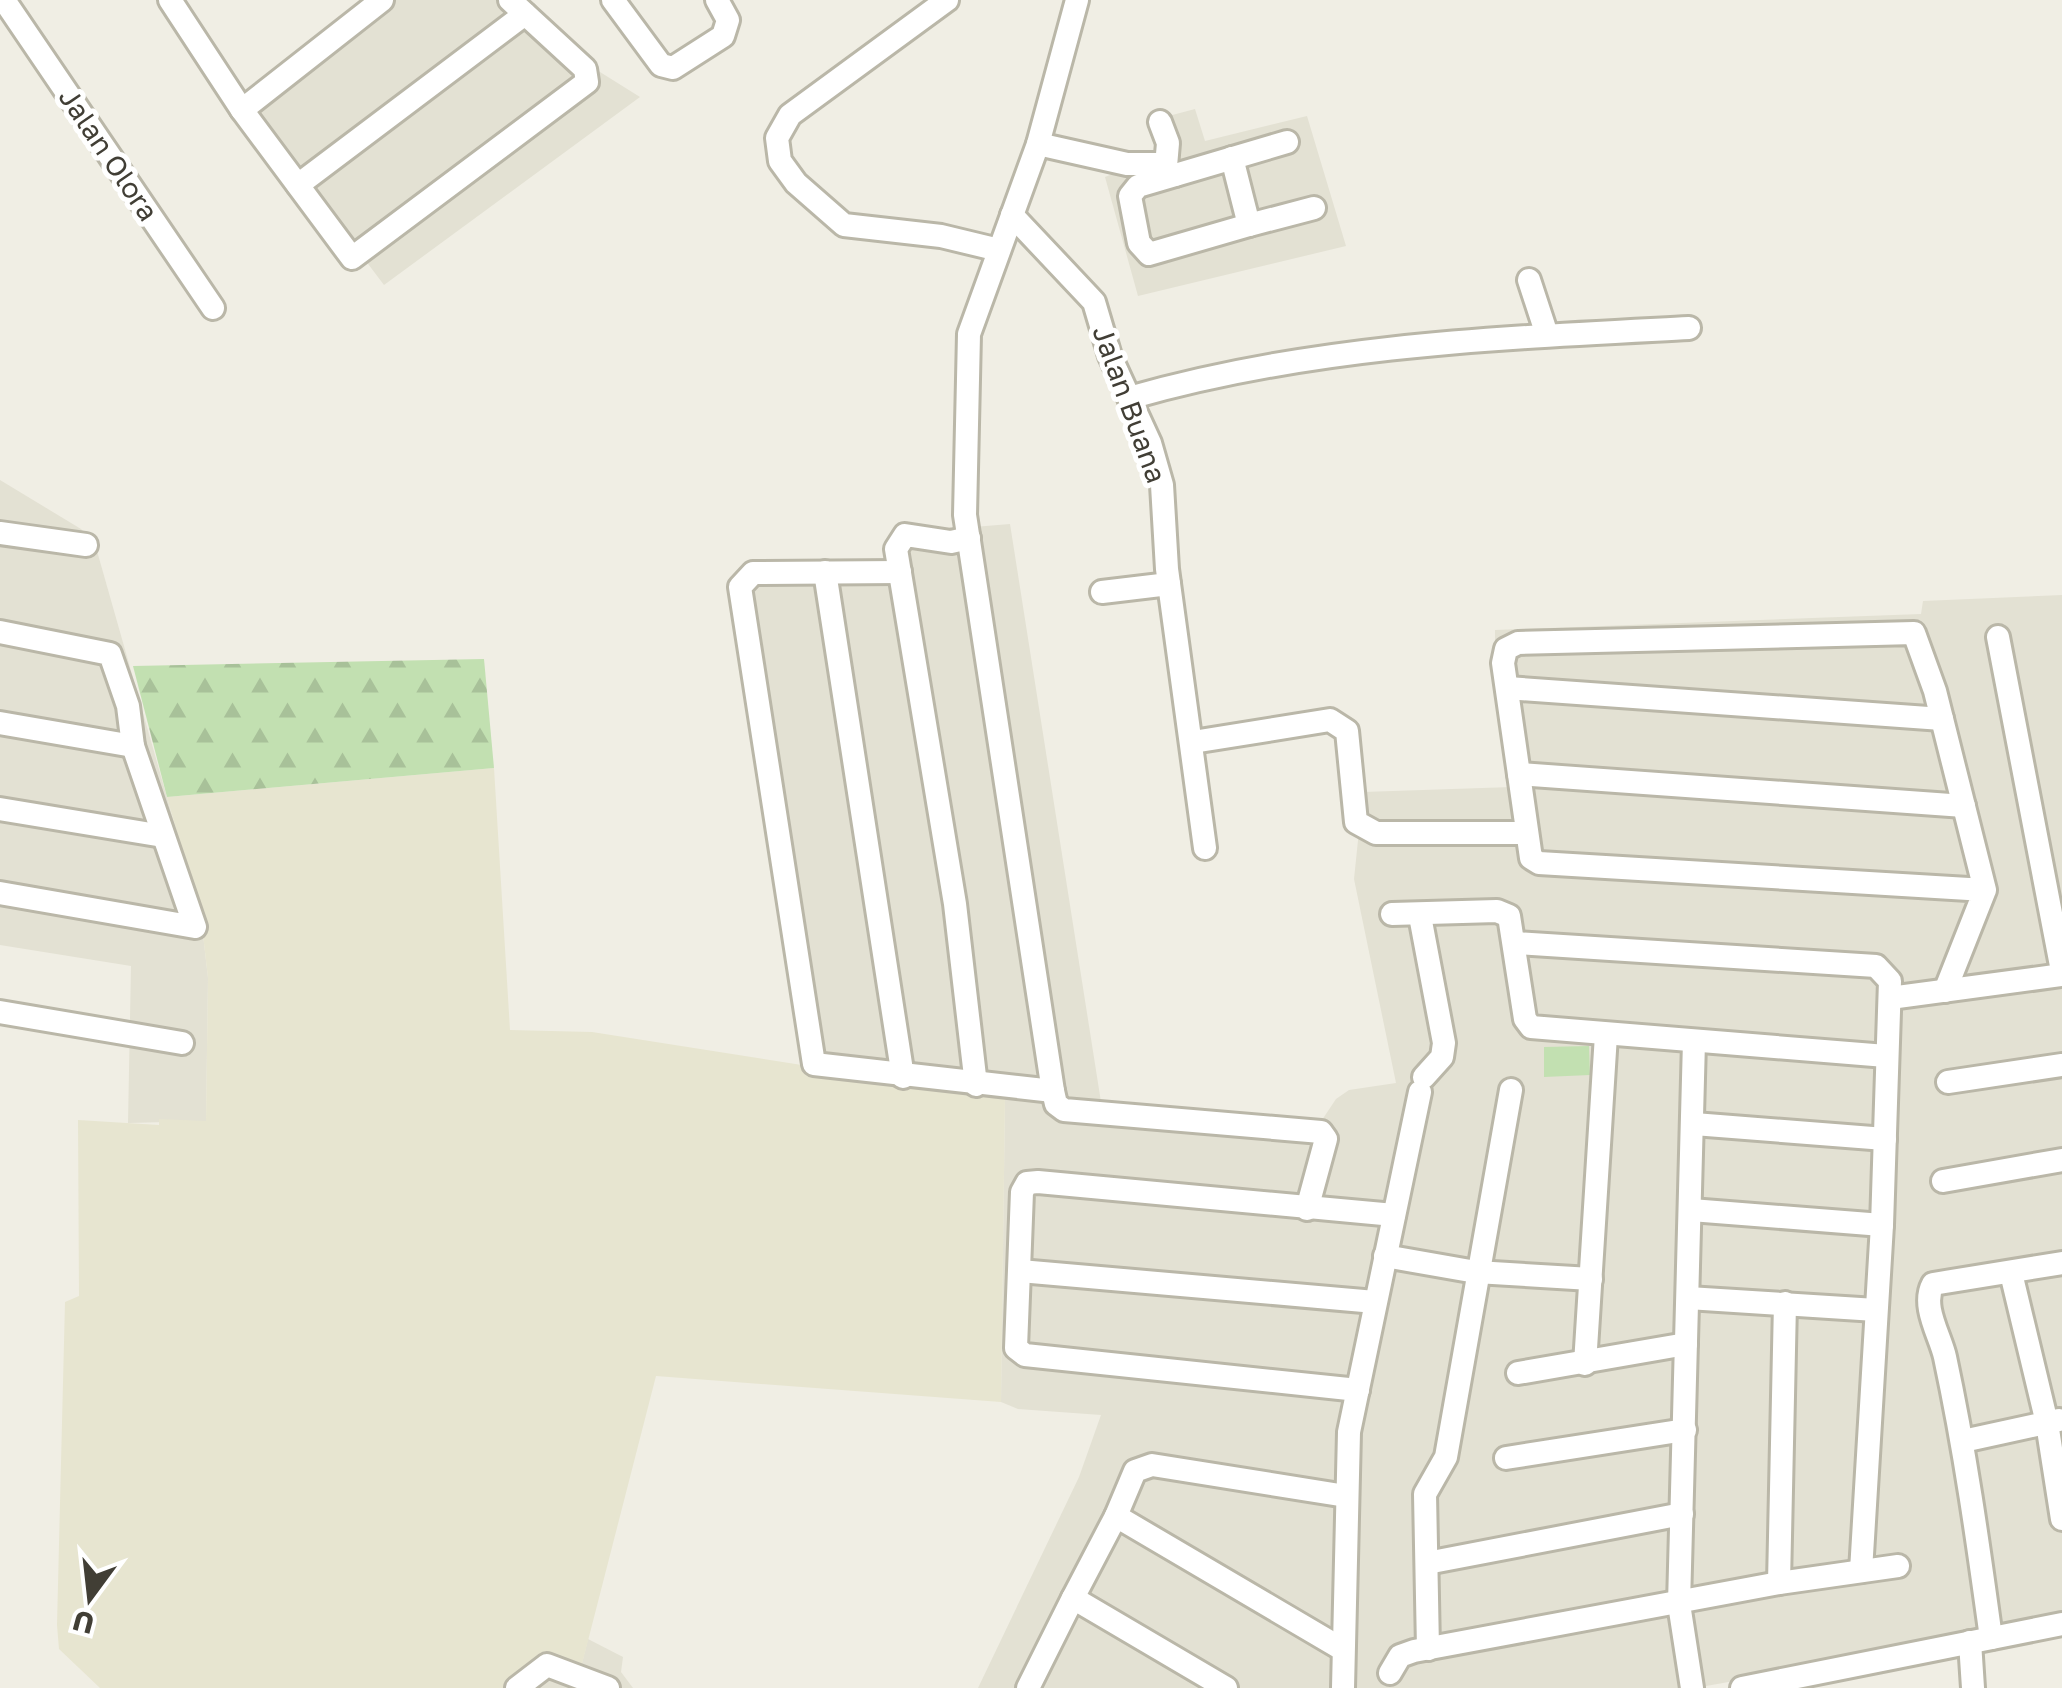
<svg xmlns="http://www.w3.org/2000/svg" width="2062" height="1688" viewBox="0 0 2062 1688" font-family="'Golos Text',sans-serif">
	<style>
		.residential { fill: #e3e1d3 }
		.education { fill: #e7e5d0 }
		.forest { fill: url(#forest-firs) }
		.pitch { fill: #c2e0b1 }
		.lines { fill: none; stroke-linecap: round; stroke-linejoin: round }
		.minor-casing { stroke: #bab7a8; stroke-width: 28 }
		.minor { stroke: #fff; stroke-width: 22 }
		.labels { text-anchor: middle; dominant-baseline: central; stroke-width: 10; stroke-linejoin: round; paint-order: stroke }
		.street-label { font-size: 28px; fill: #413e35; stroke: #fff }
	</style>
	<defs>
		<pattern id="forest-firs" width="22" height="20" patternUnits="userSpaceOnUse" patternTransform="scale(2.5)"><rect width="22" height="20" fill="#c2e0b1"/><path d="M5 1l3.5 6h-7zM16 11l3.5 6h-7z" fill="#a8c199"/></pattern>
	</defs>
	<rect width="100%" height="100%" fill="#f0eee4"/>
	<g class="residential">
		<polygon points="372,0 520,0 592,67 640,97 384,285 243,99"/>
		<polygon points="1195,109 1205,141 1307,116 1346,246 1138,296 1105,177 1158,156 1146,122"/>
		<polygon points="0,480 81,529 95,544 201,917 208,978 206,1121 128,1123 131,966 0,945"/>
		<polygon points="1010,524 1101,1102 1318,1126 1336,1099 1349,1090 1396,1083 1354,879 1363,792 1512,787 1495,678 1495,630 1921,614 1923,601 2062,595 2062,1622 1695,1688 978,1688 1079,1477 1101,1415 1018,1409 1001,1402 1005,1098 801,1065 754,718 743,575 876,564 886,560 889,534"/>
		<polygon points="588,1639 623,1657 621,1672 633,1688 512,1688 555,1653 582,1663"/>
	</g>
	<polygon class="education" points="494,768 510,1030 592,1032 1005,1097 1001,1402 656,1376 582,1664 555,1653 512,1688 100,1688 59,1649 57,1625 65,1302 79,1296 78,1120 159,1125 159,1119 206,1121 208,978 201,917 167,797"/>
	<polygon class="forest" points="484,659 494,768 167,797 133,666"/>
	<polygon class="pitch" points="1589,1046 1590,1075 1544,1077 1544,1047"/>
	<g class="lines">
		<g class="minor-casing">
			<g id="minor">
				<polyline points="4,0 213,308"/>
				<polyline points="170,0 242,110 352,258 587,82 585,69 510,0"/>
				<polyline points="613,0 661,65 673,68 723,36 728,20 717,0"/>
				<polyline points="947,0 790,115 777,138 780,161 796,183 844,225 941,236 999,250"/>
				<polyline points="242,110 382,0"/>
				<polyline points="1160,122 1168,143 1166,166"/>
				<polyline points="1038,144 1127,164 1160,164 1175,175"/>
				<polyline points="1232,158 1249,225 1314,208"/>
				<polyline points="298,185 525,14"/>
				<polyline points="1012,215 1094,302 1110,356 1150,443 1162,485 1167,569 1205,848"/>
				<polyline points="1249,225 1149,254 1139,243 1130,196 1138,186 1287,142"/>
				<polyline points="1529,280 1547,335"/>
				<path d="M1129 398C1313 345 1499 338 1689 328"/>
				<polyline points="0,533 86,545"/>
				<polyline points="969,538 951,542 905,535 896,549 955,904 976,1085"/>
				<polyline points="825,572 903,1077"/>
				<polyline points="900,572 753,573 740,587 814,1064 1053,1091 965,515 969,334 1038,144 1077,0"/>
				<polyline points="1102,592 1169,584"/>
				<polyline points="0,632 110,654 128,706 133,746 195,927 0,893"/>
				<polyline points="1998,637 2062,971"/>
				<polyline points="1507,688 1942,719"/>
				<polyline points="0,723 133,746"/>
				<polyline points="1193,742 1330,720 1347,731 1356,822 1376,833 1527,833"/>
				<polyline points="1519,774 1964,806"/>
				<polyline points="0,809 163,836"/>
				<polyline points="1392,914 1497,911 1509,916 1525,1019 1531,1027 1886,1056"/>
				<polyline points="1420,916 1444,1043 1442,1057 1424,1077"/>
				<polyline points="1515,943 1876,966 1890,981 1882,1225 1861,1571"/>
				<polyline points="1945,991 1985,890 1935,691 1914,633 1518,643 1506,649 1503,663 1531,858 1539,863 1985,890"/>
				<polyline points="1890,998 2062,975"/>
				<polyline points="0,1012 182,1043"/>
				<polyline points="1948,1082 2062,1065"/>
				<polyline points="1053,1091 1056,1104 1064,1110 1321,1132 1326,1139 1307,1209"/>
				<polyline points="1694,1124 1885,1139"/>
				<polyline points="1943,1181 2062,1160"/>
				<polyline points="1691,1210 1882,1225"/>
				<polyline points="1385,1256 1476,1272 1591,1279"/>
				<polyline points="1020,1271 1375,1302"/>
				<polyline points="2011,1273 2047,1423 2062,1519"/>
				<polyline points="1688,1298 1876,1310"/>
				<polyline points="1585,1364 1606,1035"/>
				<polyline points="1518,1373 1686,1344"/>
				<polyline points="1358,1390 1025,1355 1016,1348 1022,1192 1027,1183 1038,1182 1394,1215"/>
				<polyline points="1963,1441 2059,1420"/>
				<polyline points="1506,1458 1685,1430"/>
				<polyline points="1116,1516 1135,1471 1152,1465 1346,1496"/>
				<polyline points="1427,1563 1682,1514"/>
				<polyline points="1779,1583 1785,1303"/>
				<polyline points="1073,1598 1116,1516 1342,1649"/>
				<path d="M1991 1638C1978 1543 1965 1450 1945 1357 1940 1335 1921 1306 1933 1284L2062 1263"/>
				<polyline points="1970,1642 1973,1688"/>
				<polyline points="1428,1649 1425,1494 1446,1457 1511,1090"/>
				<polyline points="1390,1673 1400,1656 1414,1651 1779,1583 1898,1566"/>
				<polyline points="517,1688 547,1665 608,1688"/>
				<polyline points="1028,1688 1073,1598 1226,1688"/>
				<polyline points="1343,1688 1349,1432 1420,1092"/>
				<polyline points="1692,1688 1679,1604 1694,1041"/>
				<polyline points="1742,1688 2062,1624"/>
			</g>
		</g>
		<use href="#minor" class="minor"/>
	</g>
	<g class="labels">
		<g class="street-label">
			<text transform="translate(109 154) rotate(56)">Jalan Olora</text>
			<text transform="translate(1130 404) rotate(70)">Jalan Buana</text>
		</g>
	</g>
	<g transform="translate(90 1598) rotate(195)" stroke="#ffffff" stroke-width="8" paint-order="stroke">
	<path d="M0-8L18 38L0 25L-18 38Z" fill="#413e35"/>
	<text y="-15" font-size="28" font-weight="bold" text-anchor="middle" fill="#413e35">U</text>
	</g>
</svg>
